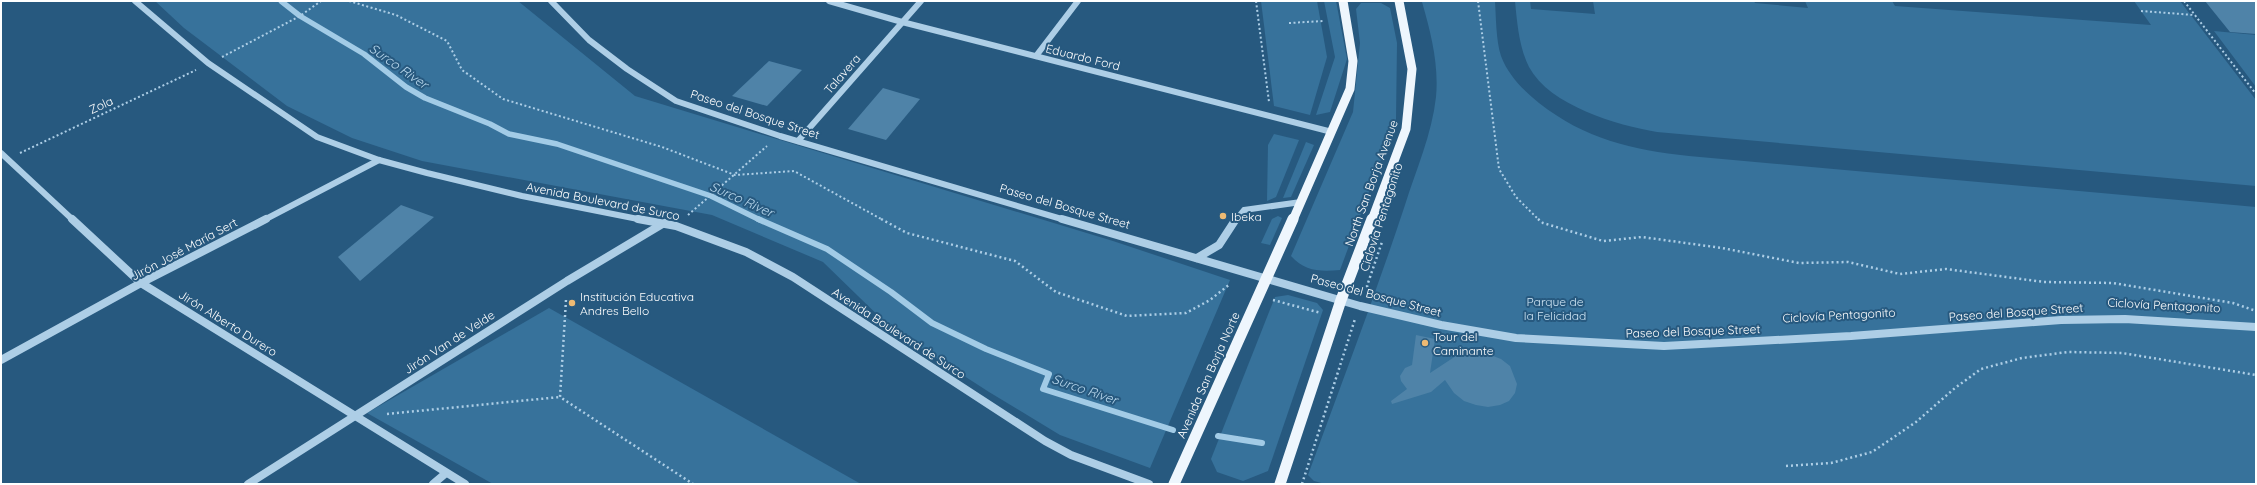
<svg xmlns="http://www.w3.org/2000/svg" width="2257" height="485" viewBox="0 0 2257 485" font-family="Quicksand,sans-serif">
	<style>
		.green { fill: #37729b }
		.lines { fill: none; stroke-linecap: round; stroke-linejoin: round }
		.stream-far1 { stroke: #a2cbe6; stroke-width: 5.5 }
		.stream { stroke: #a2cbe6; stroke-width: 6 }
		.building { fill: #4f83a8 }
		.path-far1 { stroke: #adcee6; stroke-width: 2; stroke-dasharray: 2 2.5; stroke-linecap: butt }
		.path { stroke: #adcee6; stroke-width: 2.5; stroke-dasharray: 2 3; stroke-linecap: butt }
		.minor-far1 { stroke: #adcee6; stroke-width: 6 }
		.minor { stroke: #adcee6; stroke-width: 8 }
		.major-far1 { stroke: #eef6fd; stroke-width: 9 }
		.major { stroke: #eef6fd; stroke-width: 11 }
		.poi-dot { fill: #eeba73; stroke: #27597f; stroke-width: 1.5 }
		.labels { text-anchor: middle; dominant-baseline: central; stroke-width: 4; stroke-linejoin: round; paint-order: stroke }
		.street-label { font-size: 12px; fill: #fff; stroke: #27597f }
		.poi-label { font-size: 12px; fill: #fff; stroke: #27597f; text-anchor: start }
		.park-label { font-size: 12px; fill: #d0e6f5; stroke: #27597f }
		.water-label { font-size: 13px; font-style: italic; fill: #b9d8ed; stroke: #27597f }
	</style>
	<rect width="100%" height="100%" fill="#27597f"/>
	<g class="green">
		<polygon points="155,1 518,1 635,96 1113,241 1230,280 1150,468 1060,435 989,392 893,330 823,262 712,215 422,161 352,138 287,106 184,28"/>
		<polygon points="1261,1 1317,1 1327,57 1310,115 1274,106"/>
		<polygon points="1324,1 1336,1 1347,59 1330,112 1316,115 1335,57"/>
		<path d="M1438 1H1495C1496 17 1496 41 1501 56 1508 75 1523 90 1539 103 1585 139 1632 150 1689 156L2256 207V484H1325L1314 481 1308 475C1341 385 1375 296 1405 205 1416 170 1432 134 1436 97 1439 65 1431 33 1422 2Z"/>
		<path d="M1515 1H1530L1531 9 1595 14 1593 1H1754L1755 3 1808 8 1805 1H1892L1895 6 2151 25 2134 1H2180L2256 100V186L1657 132C1617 125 1550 106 1529 67 1519 47 1517 22 1515 1Z"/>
		<path d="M1361 3H1381L1390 8 1397 43 1396 119 1340 270C1319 272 1305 271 1291 256L1353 112 1360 43 1356 9Z"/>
		<polygon points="2214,31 2256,35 2256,87"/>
		<polygon points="1274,134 1299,140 1276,197 1267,201 1268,145"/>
		<polygon points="1306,142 1314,145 1291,197 1283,198"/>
		<polygon points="1278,216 1282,218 1270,245 1261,243 1272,219"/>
		<polygon points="1288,295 1317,303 1323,310 1268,471 1243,481 1217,472 1211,459 1275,297"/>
		<polygon points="549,308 861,484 493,484 367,413"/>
	</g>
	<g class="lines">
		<polyline class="stream-far1" points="281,1 300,16 364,54 406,87 425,98 490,124 509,134 557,144 711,196 760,220"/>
		<g class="stream">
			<polyline points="758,219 827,249 891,292 932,323 986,349 1049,374 1043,389 1173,430"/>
			<polyline points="1218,436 1262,443"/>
		</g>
	</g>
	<g class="building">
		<polygon points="2205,1 2256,1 2256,34 2230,32"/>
		<polygon points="769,61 802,70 767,106 732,96"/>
		<polygon points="883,88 920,99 886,140 848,129"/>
		<polygon points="401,205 434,217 360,281 338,257"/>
		<polygon points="1416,335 1435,339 1430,373 1459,354 1480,351 1501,359 1510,366 1517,384 1515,393 1509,401 1500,405 1488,407 1476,405 1464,401 1454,393 1445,380 1431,392 1392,404 1391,401 1407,389 1401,381 1400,376 1405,368 1412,365"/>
	</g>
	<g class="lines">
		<g class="path-far1">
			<polyline points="349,1 396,15 447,41 462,70 503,99 662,147 735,175 794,171 883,220"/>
			<polyline points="1256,1 1269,102"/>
			<polyline points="1478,1 1499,169 1516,197 1539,220"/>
			<polyline points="2184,1 2256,94"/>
			<polyline points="2141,11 2194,15"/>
			<polyline points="1289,23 1324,21"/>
			<polyline points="222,57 300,16 321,1"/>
			<polyline points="20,153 196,70"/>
			<polyline points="688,215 767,146"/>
		</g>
		<g class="path">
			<polyline points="881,219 907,233 1015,261 1056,292 1127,316 1186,313 1210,300 1230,284"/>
			<polyline points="1538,219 1543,223 1603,241 1642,237 1722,248 1799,263 1848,262 1900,274 1946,269 2044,282 2113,283 2233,303 2256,311"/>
			<polyline points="1374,295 1367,286 1382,242"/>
			<polyline points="566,300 560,397 693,484"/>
			<polyline points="1273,300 1321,313"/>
			<polyline points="387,414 560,397"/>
			<polyline points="1786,466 1831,463 1872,452 1916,422 1955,388 1981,369 2022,358 2068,352 2122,353 2256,375"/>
			<polyline points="1302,484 1355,319"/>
		</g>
		<g class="minor-far1">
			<polyline points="135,1 208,63 317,137 379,160 427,173 522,196 643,220"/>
			<polyline points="551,1 589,40 627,69 676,101 780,136 1065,220"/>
			<polyline points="829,1 902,22 1332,132"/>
			<polyline points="1036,56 1078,1"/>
			<polyline points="798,141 921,1"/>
			<polyline points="1,153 73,220"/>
			<polyline points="264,220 379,160"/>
			<polyline points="1236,220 1244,210 1301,202"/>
		</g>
		<g class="minor">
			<polyline points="72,219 141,283 465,484"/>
			<polyline points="638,219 676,226 746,252 793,277 1045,441 1071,455 1149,484"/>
			<polyline points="1062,219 1360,306 1441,325 1516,338 1664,346 1851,336 2061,320 2125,319 2256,327"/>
			<polyline points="1197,258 1219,245 1236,219"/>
			<polyline points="1,360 141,283 266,219"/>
			<polyline points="248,484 567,281 664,223"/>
			<polyline points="433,484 446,473"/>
		</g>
		<g class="major-far1">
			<polyline points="1293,220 1350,89 1353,61 1343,1"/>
			<polyline points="1372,220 1406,129 1412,69 1399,1"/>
		</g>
		<g class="major">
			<polyline points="1174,484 1293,219"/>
			<polyline points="1280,484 1341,300 1372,219"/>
		</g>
	</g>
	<g class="poi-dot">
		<circle cx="1223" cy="216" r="4"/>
		<circle cx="572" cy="303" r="4"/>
		<circle cx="1425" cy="343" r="4"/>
	</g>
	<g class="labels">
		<g class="street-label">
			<text transform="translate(1083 57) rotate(14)">Eduardo Ford</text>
			<text transform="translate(842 74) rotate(-49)">Talavera</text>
			<text transform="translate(101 105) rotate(-25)">Zola</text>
			<text transform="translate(755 114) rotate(18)">Paseo del Bosque Street</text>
			<text transform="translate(1371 183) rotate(-70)">North San Borja Avenue</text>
			<text transform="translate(603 201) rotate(11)">Avenida Boulevard de Surco</text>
			<text transform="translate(1065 206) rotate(16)">Paseo del Bosque Street</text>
			<text transform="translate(1381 217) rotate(-72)">Ciclovía Pentagonito</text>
			<text transform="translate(184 249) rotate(-28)">Jirón José María Sert</text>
			<text transform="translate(1376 295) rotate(15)">Paseo del Bosque Street</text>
			<text transform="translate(2164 305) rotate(3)">Ciclovía Pentagonito</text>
			<text transform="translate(2016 312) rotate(-4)">Paseo del Bosque Street</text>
			<text transform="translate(1839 315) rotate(-3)">Ciclovía Pentagonito</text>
			<text transform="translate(228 323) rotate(32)">Jirón Alberto Durero</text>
			<text transform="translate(1693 331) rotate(-2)">Paseo del Bosque Street</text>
			<text transform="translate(899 333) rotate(33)">Avenida Boulevard de Surco</text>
			<text transform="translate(449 342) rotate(-33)">Jirón Van de Velde</text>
			<text transform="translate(1208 375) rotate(-66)">Avenida San Borja Norte</text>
		</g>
		<g class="poi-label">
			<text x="1231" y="216">Ibeka</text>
			<text x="580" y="296">Institución Educativa<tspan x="580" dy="14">Andres Bello</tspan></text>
			<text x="1433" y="336">Tour del<tspan x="1433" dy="14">Caminante</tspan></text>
		</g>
		<g class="park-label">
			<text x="1555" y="301">Parque de<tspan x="1555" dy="14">la Felicidad</tspan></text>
		</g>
		<g class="water-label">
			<text transform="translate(399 66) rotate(35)">Surco River</text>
			<text transform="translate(742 199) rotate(24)">Surco River</text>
			<text transform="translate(1085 389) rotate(19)">Surco River</text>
		</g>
	</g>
	<rect width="2257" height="485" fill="none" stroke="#ffffff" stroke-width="4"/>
</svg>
